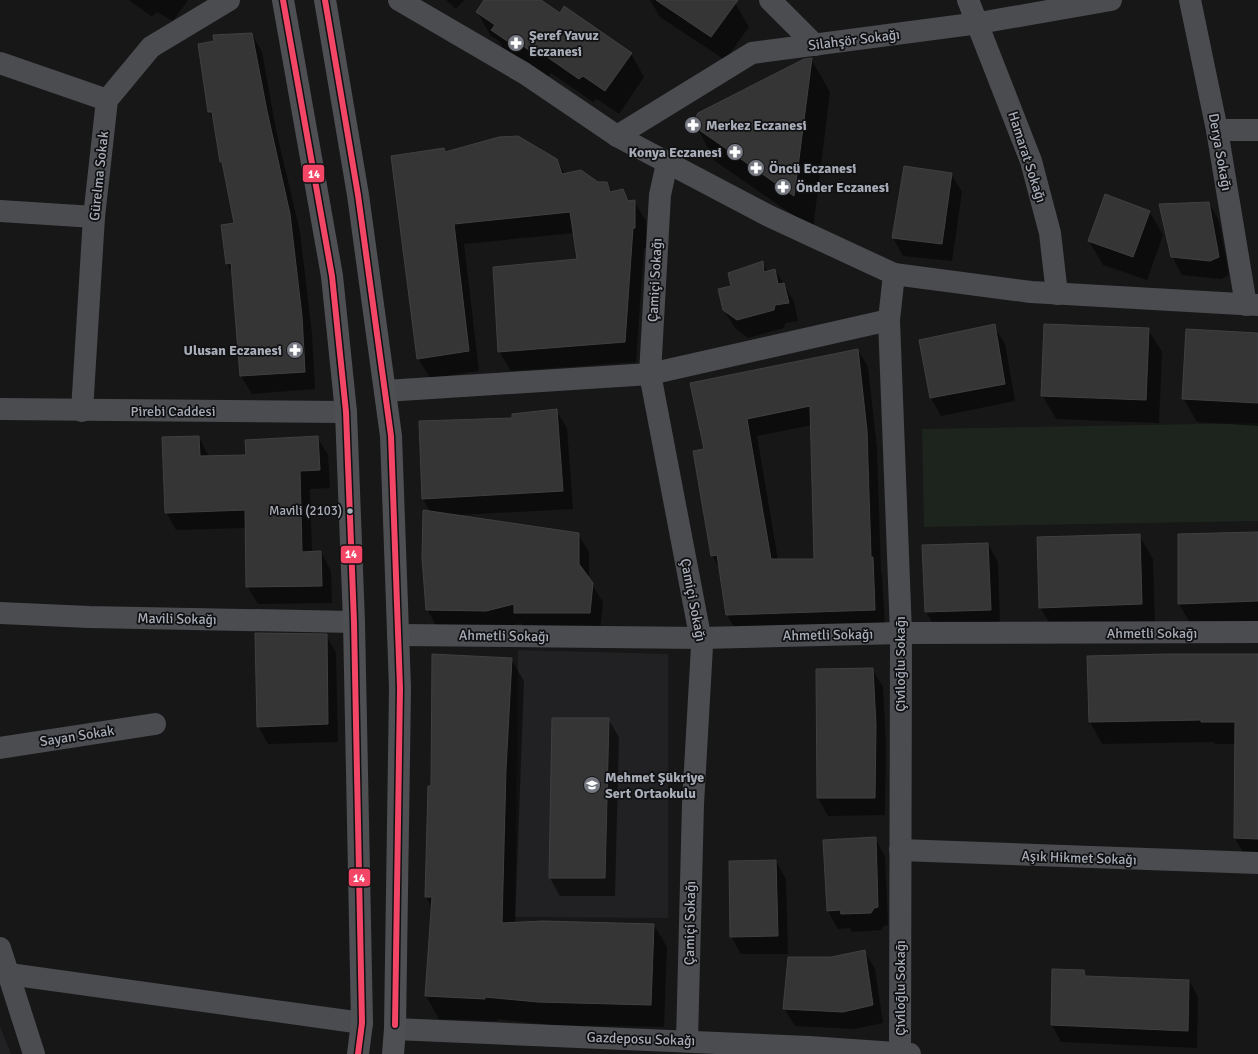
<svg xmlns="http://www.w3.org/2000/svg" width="1258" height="1054" viewBox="0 0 1258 1054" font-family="Signika,sans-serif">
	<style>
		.built { fill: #212123 }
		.green { fill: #1d241e }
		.shadow { fill: #0007; fill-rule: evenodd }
		.building { fill: #353536; stroke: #3f4043; fill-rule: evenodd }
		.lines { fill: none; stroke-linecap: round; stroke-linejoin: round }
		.minor { stroke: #4b4c50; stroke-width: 22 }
		.major { stroke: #4d4f52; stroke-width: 22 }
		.bus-1-casing { stroke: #111113; stroke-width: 9 }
		.bus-1 { stroke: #f34667; stroke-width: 6 }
		.bus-dot { fill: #a8adb8; stroke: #111113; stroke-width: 1.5 }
		.labels { text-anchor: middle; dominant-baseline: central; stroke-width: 3.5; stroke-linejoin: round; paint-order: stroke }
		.bus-label { font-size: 13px; fill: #a8adb8; stroke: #111113; text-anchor: end }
		.poi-label { font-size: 14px; font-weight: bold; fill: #a8adb8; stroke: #111113; text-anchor: start }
		.street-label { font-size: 14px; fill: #a8adb8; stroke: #111113 }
		.line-badge { stroke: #111113; stroke-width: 1.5 }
		.badge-label { font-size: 11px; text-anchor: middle; font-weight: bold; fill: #fff }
	</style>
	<rect width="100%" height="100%" fill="#171717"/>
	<g class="built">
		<polygon points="518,650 668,654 668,918 515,917"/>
		<polygon points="0,1026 11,1054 0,1054"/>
	</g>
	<polygon class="green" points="1258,423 1258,521 924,527 922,429"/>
	<g class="shadow">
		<polygon points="129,0 188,0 173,21 157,12 152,17"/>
		<polygon points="446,0 464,0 456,9"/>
		<polygon points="485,0 539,0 560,14 631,54 644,77 619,114 597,99 593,102 551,73 548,77 506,54 499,41 491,36 477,12"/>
		<polygon points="650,0 731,0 735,3 749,27 725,60 660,17"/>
		<polygon points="252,34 262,52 276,130 300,232 312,334 315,389 252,394 241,376 233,275 227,263 235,223 224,168 221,162 215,123 209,112 199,44"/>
		<polygon points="811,59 830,92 813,229 715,161 696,126"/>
		<polygon points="444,149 446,153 556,159 565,174 598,182 606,183 612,193 623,190 630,202 634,201 646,221 646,248 644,248 636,362 511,371 499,351 578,260 574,233 464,244 479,371 430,378 418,358"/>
		<polygon points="951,174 962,192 952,261 903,256 893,238"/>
		<polygon points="1209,203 1219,221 1229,275 1221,279 1182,275 1172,256"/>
		<polygon points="1149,211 1163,235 1147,280 1103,265 1089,241"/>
		<polygon points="762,262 768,272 775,270 784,284 794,302 798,321 785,323 784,328 748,338 735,328 724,310 732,287"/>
		<polygon points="994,326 1005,344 1015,401 941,416 931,398"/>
		<polygon points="1148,329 1162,352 1159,423 1056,419 1042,395"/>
		<polygon points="1258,334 1258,426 1197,422 1183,398"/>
		<path d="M858 350 868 367 877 449 881 572 882 576 885 627 737 632 727 615 720 569 712 555 705 450 691 384ZM812 425 815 560H778L757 436Z"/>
		<polygon points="556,410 567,428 573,509 458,515 578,534 589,552 589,580 603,602 600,631 525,630 521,623 496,629 437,627 427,609 431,513 423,499 513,419"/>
		<polygon points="199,437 209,457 247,456 317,437 328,455 330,488 310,489 312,553 321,552 331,571 332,603 258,604 247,586 246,528 176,530 166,512"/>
		<polygon points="1258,533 1258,625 1193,628 1179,604"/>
		<polygon points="1139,535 1153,559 1155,628 1054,631 1040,607"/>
		<polygon points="988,544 998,562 1000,627 937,630 926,612"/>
		<polygon points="326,635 336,653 338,742 268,744 258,726"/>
		<polygon points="1258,655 1258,860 1247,860 1235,838 1236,744 1215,744 1214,742 1102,744 1090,722"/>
		<polygon points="511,659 524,681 515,924 654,925 667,947 664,1027 552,1025 497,1019 497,1021 439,1019 426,996 432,908 426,897 432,787"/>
		<polygon points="872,669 883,687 886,744 885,815 828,816 818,798"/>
		<polygon points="553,719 608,719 619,737 615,896 560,896 550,878"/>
		<polygon points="875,838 885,856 888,925 884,926 881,930 852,932 850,928 838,929 828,911 824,841"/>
		<polygon points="776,861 786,879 788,954 741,954 731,936"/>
		<polygon points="864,951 875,969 883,1023 854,1029 795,1026 784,1008 831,958"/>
		<polygon points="1053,970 1083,971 1087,977 1189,980 1198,997 1197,1048 1061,1042 1052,1025"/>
	</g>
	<g class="building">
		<polygon points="484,0 541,0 560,13 564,6 632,53 605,91 583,76 579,79 537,50 534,54 518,42 513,45 491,30 495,25 476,12"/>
		<polygon points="656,0 738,0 711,37"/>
		<polygon points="252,33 267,111 290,214 302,316 305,372 240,376 231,263 226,264 221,225 234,223 222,162 220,162 212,112 208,112 198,44 214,41 213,35"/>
		<polygon points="812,58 796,182 794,196 695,127 694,120 698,113 804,59"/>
		<polygon points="518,136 557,159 562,174 581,170 598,182 607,182 610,192 623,189 628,201 635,200 635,228 633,228 625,342 498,352 493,267 577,259 570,212 454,224 469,351 417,359 391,156 444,148 445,152 499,137"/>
		<polygon points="904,166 952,173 942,244 892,238"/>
		<polygon points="1105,194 1150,211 1133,257 1088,241"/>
		<polygon points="1209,202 1219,257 1210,261 1171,257 1159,204"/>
		<polygon points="763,261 764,272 775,269 778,284 784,283 789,303 775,305 774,310 737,320 723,310 718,289 731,286 728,273"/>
		<polygon points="995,324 1005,384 930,398 919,340"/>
		<polygon points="1044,324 1149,328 1146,400 1041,396"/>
		<polygon points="1186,329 1258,333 1258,403 1182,399"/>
		<path d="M858 349 867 431 871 557H873L875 610 726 615 717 555 711 556 693 451 704 449 690 383ZM810 406 814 559H771L747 419Z"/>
		<polygon points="557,409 563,491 422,499 419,421 512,418 512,414"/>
		<polygon points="199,436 200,456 246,455 245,440 318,436 320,470 300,471 302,552 321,551 322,586 246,587 245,510 165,513 162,437"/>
		<polygon points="423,510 579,533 579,564 593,583 590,613 514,613 514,604 486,611 426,610 422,558"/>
		<polygon points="1258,532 1258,601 1178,604 1178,534"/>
		<polygon points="1140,534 1142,604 1039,608 1037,537"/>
		<polygon points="988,543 991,610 925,612 922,545"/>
		<polygon points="255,633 327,634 328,724 257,727"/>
		<polygon points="432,654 512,658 506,769 502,923 543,921 654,924 651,1005 538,1002 485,997 485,999 425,996 432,897 425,897 428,786 431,786"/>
		<polygon points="1168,654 1258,654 1258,839 1234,838 1235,722 1201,722 1201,720 1089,722 1087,656"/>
		<polygon points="873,668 876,725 875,798 817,798 816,669"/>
		<polygon points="552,718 609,718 605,878 549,878"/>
		<polygon points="876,837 878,907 874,908 871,913 841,914 840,910 827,911 823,840"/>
		<polygon points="776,860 778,936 730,937 729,861"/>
		<polygon points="865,950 873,1005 843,1012 783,1009 788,957 831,957"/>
		<polygon points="1052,969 1084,970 1085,976 1189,980 1188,1031 1051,1025"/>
	</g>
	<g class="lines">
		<g class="minor">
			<polyline points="399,0 524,73 617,136 769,216 894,274 1031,292 1258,305"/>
			<polyline points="770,0 815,45"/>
			<polyline points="968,0 1031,161 1050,233 1057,294"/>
			<polyline points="1190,0 1217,130 1246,305"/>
			<polyline points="0,63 107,100"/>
			<polyline points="1217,130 1258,130"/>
			<polyline points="617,136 752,53 979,23 1111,0"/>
			<polyline points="667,163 660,195 650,374 702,646 693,804 687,1041"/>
			<polyline points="0,211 94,217"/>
			<polyline points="894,274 889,320 901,633 900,1053"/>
			<polyline points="385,391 650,374 889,320"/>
			<polyline points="0,409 346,412"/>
			<polyline points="82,411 94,217 107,100 151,47 229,0"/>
			<polyline points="0,613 89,617 354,622"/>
			<polyline points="398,635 701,638 901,633 1258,632"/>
			<polyline points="0,748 155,724"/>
			<polyline points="900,850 1258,863"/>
			<polyline points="0,948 34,1054"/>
			<polyline points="9,974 362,1023"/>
			<polyline points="395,1029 809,1047 910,1054"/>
		</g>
		<g class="major">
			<polyline points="283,0 332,276 346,412 354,622 362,1023 358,1054"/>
			<polyline points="325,0 358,195 391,436 400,688 395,1029 393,1054"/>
		</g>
		<g class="bus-1-casing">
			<g id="bus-1">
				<polyline points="283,0 332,276 346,412 354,622 362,1023 358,1054"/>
				<polyline points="325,0 358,195 391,436 400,688 395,1025"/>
			</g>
		</g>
		<use href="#bus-1" class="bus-1"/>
	</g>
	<defs>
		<g id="pharmacy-disc" transform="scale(0.9)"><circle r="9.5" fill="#757880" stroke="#111113"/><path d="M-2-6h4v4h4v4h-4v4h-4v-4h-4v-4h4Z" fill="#fff"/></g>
		<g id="school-disc" transform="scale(0.9)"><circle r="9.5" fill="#757880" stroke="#111113"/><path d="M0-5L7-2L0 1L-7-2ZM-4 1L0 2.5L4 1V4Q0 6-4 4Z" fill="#fff"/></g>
	</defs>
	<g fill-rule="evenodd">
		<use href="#pharmacy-disc" x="516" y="43"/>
		<use href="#pharmacy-disc" x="693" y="125"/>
		<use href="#pharmacy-disc" x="735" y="152"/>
		<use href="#pharmacy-disc" x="756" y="168"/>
		<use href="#pharmacy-disc" x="783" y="187"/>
		<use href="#pharmacy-disc" x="295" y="350"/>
		<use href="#school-disc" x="592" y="785"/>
	</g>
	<circle class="bus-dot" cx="350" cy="511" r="3.5"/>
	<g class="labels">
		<g class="bus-label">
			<text x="342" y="511">Mavili (2103)</text>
		</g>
		<g class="poi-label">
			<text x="529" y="35">Şeref Yavuz<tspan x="529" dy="16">Eczanesi</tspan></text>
			<text x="706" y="125">Merkez Eczanesi</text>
			<text x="722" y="152" text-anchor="end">Konya Eczanesi</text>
			<text x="769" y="168">Öncü Eczanesi</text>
			<text x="796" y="187">Önder Eczanesi</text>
			<text x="282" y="350" text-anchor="end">Ulusan Eczanesi</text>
			<text x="605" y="777">Mehmet Şükriye<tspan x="605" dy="16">Sert Ortaokulu</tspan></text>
		</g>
		<g class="street-label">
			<text transform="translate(854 40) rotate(-7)">Silahşör Sokağı</text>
			<text transform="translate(1220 152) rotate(80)">Derya Sokağı</text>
			<text transform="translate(1027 157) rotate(72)">Hamarat Sokağı</text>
			<text transform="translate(99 176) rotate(-84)">Gürelma Sokak</text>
			<text transform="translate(655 280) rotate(-87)">Çamiçi Sokağı</text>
			<text x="173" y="411">Pirebi Caddesi</text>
			<text transform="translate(693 600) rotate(79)">Çamiçi Sokağı</text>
			<text transform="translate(177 619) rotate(1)">Mavili Sokağı</text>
			<text x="1152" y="633">Ahmetli Sokağı</text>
			<text transform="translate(828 635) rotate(-1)">Ahmetli Sokağı</text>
			<text transform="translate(504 636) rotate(1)">Ahmetli Sokağı</text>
			<text transform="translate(900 664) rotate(-90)">Çiviloğlu Sokağı</text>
			<text transform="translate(77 736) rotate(-9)">Sayan Sokak</text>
			<text transform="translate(1079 858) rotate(2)">Aşık Hikmet Sokağı</text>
			<text transform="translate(690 923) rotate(-89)">Çamiçi Sokağı</text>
			<text transform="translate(900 988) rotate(-90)">Çiviloğlu Sokağı</text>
			<text transform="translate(641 1039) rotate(2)">Gazdeposu Sokağı</text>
		</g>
	</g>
	<g class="line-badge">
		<rect x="302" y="164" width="23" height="19" rx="4" fill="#f34667"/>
		<rect x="340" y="545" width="23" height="19" rx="4" fill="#f34667"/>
		<rect x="348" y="868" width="23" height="19" rx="4" fill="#f34667"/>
	</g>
	<g class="badge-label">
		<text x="314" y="178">14</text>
		<text x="351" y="558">14</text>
		<text x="359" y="882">14</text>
	</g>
</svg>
